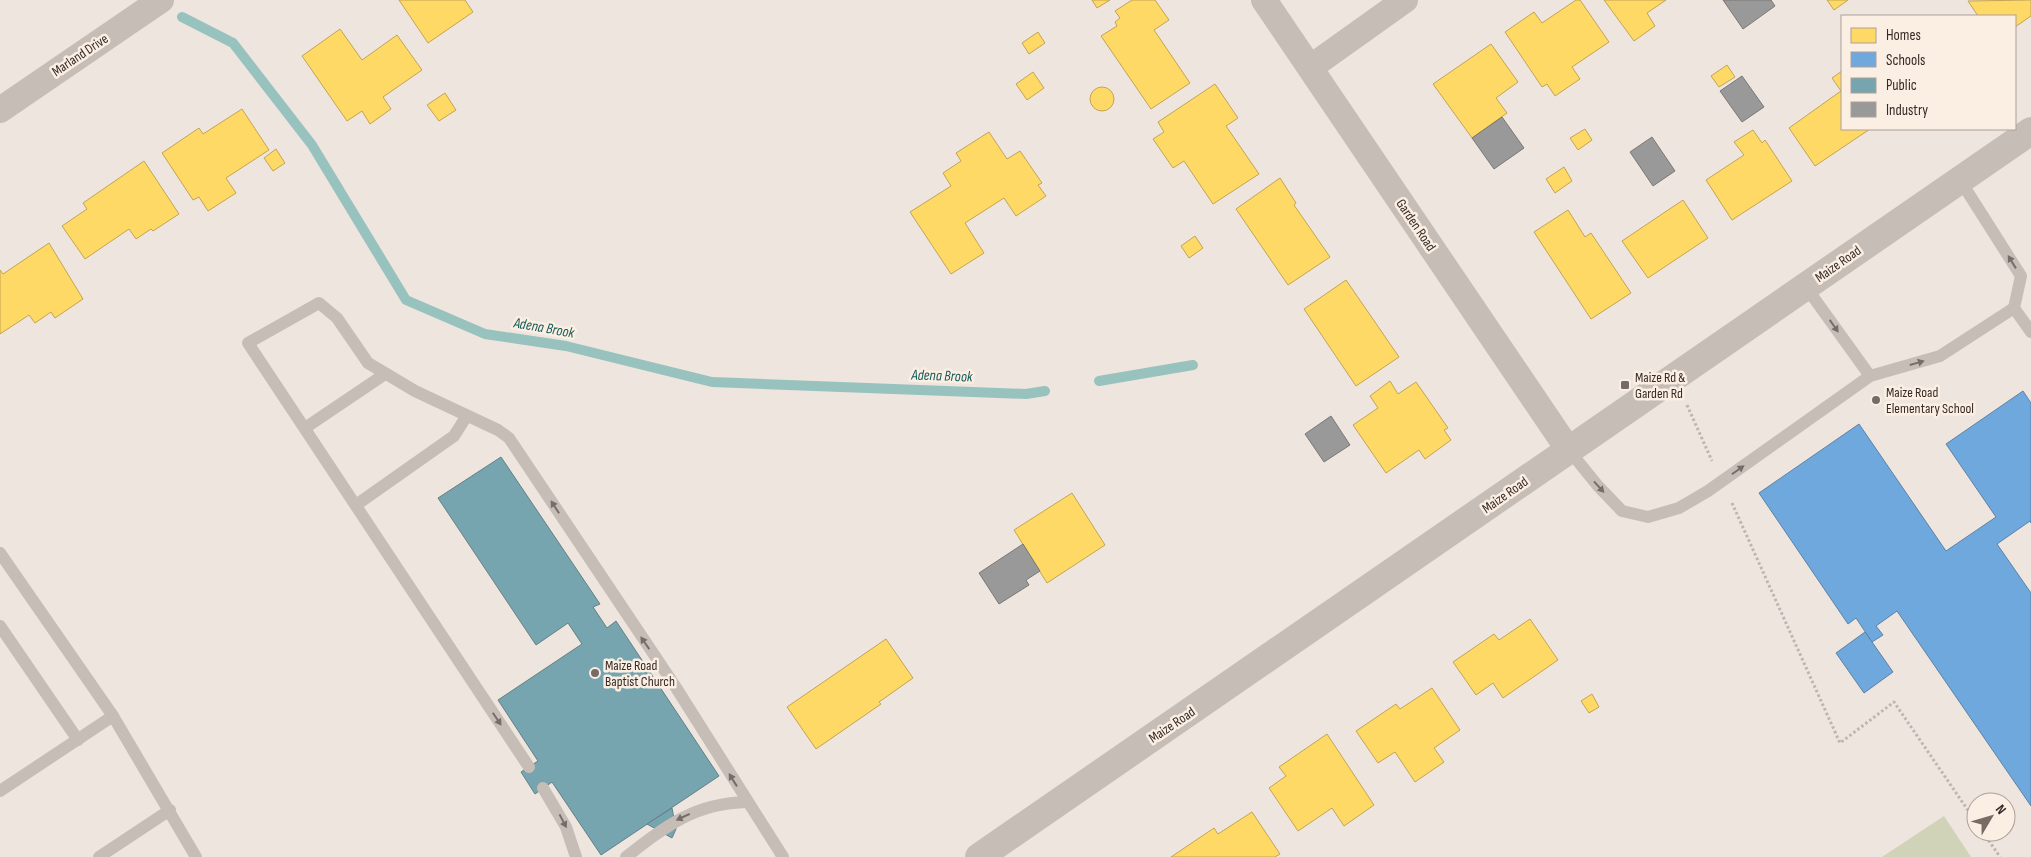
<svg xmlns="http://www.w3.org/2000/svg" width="2031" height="857" viewBox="0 0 2031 857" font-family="'Sofia Sans Condensed',sans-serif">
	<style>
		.green { fill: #d0d3b7 }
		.homes { fill: #ffd966; stroke: #c3a453 }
		.schools { fill: #6fa8dc; stroke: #5e82a5 }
		.public { fill: #76a5af; stroke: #638086 }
		.industry { fill: #999; stroke: #7c7876 }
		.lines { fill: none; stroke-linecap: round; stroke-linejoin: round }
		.stream { stroke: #98c2be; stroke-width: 10 }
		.path { stroke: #beb5b0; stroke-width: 3; stroke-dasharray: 2.5 2.5; stroke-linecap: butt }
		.service { stroke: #c6bdb7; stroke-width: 12 }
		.minor { stroke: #c6bdb7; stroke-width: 26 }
		.tertiary { stroke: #c6bdb7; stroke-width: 28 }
		.oneway { fill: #776c67 }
		.poi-dot { fill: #776b66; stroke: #fbefe4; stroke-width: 2 }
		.labels { text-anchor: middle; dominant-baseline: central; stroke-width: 5; stroke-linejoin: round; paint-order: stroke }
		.street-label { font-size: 14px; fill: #372a26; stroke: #fbefe4 }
		.poi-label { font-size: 14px; fill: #372a26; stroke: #fbefe4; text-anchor: start }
		.water-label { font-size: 15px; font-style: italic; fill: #175c5b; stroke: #fbefe4 }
	</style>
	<rect width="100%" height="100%" fill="#ede5de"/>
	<polygon class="green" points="1944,816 1971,857 1882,857"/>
	<g class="homes">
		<polygon points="399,0 465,0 473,12 428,43"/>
		<polygon points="1092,0 1110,0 1097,8"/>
		<polygon points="1132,0 1155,0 1169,20 1154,30 1190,83 1151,109 1101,36 1117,26 1115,22 1120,18 1115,11"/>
		<polygon points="1576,0 1580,0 1609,42 1572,67 1580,79 1555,96 1547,84 1542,87 1505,32 1534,12 1542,23"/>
		<polygon points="1604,0 1666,0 1647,13 1655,26 1634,41"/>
		<polygon points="1827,0 1848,0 1834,10"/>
		<polygon points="2031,0 2031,16 2015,27 2015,16 1978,16 1968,1"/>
		<polygon points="340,29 362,60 397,35 422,70 383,97 391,109 370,124 362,111 347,121 302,56"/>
		<polygon points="1038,32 1045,43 1029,54 1022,43"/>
		<polygon points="1491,44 1518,82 1496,98 1507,113 1472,138 1433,84"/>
		<polygon points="1727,65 1735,77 1719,87 1711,76"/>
		<polygon points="1842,71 1842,129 1870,129 1815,166 1789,128 1841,91 1832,78"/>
		<polygon points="1033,72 1044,88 1027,100 1016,84"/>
		<polygon points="1215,84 1238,118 1226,126 1259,174 1213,204 1184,161 1173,168 1153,139 1164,132 1158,122"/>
		<circle cx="1102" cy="99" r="12"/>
		<polygon points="445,93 456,110 439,121 427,105"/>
		<polygon points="242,109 269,150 226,178 236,193 208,211 199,197 193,200 162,153 199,128 203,134"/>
		<polygon points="1585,129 1592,140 1578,150 1570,138"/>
		<polygon points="1753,130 1762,143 1765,140 1792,181 1732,220 1706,180 1744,155 1734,142"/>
		<polygon points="989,132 1007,159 1020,151 1042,183 1038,185 1046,196 1016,216 1004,198 965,223 984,253 951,274 910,212 951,186 943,173 961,161 956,153"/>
		<polygon points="276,149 285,163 273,171 264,158"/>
		<polygon points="144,161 179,214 153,231 151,229 136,239 129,229 85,259 62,226 87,209 83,203"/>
		<polygon points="1564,167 1572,181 1555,193 1546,179"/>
		<polygon points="1280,178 1296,203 1294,205 1330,257 1288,285 1236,209"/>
		<polygon points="1683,200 1708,238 1648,278 1622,241"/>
		<polygon points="1568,210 1585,237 1591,233 1631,293 1591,319 1534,232"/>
		<polygon points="1195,236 1203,248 1189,258 1181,246"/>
		<polygon points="49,243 83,299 55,318 51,312 35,323 29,315 0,334 0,270 3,274"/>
		<polygon points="1346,280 1399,357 1356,386 1304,309"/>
		<polygon points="1390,381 1398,394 1416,382 1448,428 1444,430 1451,440 1425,459 1419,450 1386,473 1353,425 1378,408 1370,396"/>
		<polygon points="1072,493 1105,545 1047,583 1014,530"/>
		<polygon points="1530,619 1558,660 1503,698 1493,683 1476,695 1453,662 1494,634 1499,640"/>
		<polygon points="886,639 913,678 879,702 881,704 816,749 787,707"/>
		<polygon points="1432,688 1460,730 1434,748 1444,762 1415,782 1395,752 1378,763 1356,731 1396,704 1400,709"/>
		<polygon points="1592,694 1599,707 1589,713 1581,701"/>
		<polygon points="1327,734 1374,805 1344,826 1332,808 1298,831 1269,788 1286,776 1279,767"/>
		<polygon points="1252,812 1280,854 1275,857 1171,857 1214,828 1218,834"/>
	</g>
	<g class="schools">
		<polygon points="2023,391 2031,403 2031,523 2030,521 1997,544 2031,593 2031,806 1897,611 1876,626 1883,635 1872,642 1856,618 1848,624 1759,493 1859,424 1946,551 1996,517 1946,444"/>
		<polygon points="1865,632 1893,672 1864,693 1836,653"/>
	</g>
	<g class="public">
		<polygon points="501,457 600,604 593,607 607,628 616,621 719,776 601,855 552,782 535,794 521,772 538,761 498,700 582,644 568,623 536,645 438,498"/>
		<polygon points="672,808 676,829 672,838 647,824"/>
	</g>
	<g class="industry">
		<polygon points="1723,0 1771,0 1775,6 1743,29"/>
		<polygon points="1742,76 1764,107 1742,122 1720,91"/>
		<polygon points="1502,117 1524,148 1494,169 1472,138"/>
		<polygon points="1652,137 1675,171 1653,186 1630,152"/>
		<polygon points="1331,416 1350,445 1324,462 1305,434"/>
		<polygon points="1023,544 1040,571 1026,580 1029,585 999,604 979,573"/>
	</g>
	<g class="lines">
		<g class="stream">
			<polyline points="182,17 233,43 312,145 406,300 485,334 566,346 712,382 1026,394 1045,391"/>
			<polyline points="1099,381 1193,365"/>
		</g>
		<g class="path">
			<polyline points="1687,405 1712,461"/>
			<polyline points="1732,503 1840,743 1894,702 1976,822"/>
			<polyline points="1983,832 2000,857"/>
		</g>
		<g class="service">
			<polyline points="1960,180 2021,276 2014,308 2031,332"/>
			<polyline points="1806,287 1870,376"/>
			<polyline points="305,428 385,374"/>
			<polyline points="1568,449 1598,486 1622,511 1648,517 1679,508 1708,491 1870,376 1940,356 2014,308"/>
			<polyline points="356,505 454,436 466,417"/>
			<polyline points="0,553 113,716 196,857"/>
			<polyline points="0,626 78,740"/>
			<polyline points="529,767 248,343 319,303 337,318 368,363 415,391 498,430 509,438 675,686 783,857"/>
			<polyline points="543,788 566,827 576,857"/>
			<polyline points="0,791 113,716"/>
			<polyline points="99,857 170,810"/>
			<path d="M626 857C666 826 695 803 747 802"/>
		</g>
		<g class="minor">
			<polyline points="1264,0 1568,449"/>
			<polyline points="1311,67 1405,0"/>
			<polyline points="0,110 161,0"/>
		</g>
		<polyline class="tertiary" points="979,857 2031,131"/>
	</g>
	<defs><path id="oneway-solid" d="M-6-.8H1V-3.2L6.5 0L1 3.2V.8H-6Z" transform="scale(1.25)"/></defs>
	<g class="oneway">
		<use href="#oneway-solid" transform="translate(2012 262) rotate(-122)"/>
		<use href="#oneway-solid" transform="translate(1834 326) rotate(55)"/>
		<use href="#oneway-solid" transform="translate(1917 363) rotate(-16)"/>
		<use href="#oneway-solid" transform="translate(1738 470) rotate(-35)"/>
		<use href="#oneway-solid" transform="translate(1599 487) rotate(48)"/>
		<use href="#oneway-solid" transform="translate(555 507) rotate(-123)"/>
		<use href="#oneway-solid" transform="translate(645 643) rotate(-125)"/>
		<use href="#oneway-solid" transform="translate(497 719) rotate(56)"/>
		<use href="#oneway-solid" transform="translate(733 780) rotate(-122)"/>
		<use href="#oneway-solid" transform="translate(683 817) rotate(155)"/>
		<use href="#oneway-solid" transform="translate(563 821) rotate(62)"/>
	</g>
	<g class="poi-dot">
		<rect x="1620" y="380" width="10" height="10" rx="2.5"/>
		<circle cx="1876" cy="400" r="5"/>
		<circle cx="595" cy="673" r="5"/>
	</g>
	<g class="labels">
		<g class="street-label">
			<text transform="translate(80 55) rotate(-34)">Marland Drive</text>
			<text transform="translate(1416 225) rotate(56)">Garden Road</text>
			<text transform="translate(1838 264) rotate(-35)">Maize Road</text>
			<text transform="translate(1505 495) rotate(-35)">Maize Road</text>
			<text transform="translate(1172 725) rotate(-34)">Maize Road</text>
		</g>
		<g class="poi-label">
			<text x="1635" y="377">Maize Rd &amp;<tspan x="1635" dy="16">Garden Rd</tspan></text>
			<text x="1886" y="392">Maize Road<tspan x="1886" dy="16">Elementary School</tspan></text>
			<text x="605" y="665">Maize Road<tspan x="605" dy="16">Baptist Church</tspan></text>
		</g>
		<g class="water-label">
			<text transform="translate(544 328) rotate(10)">Adena Brook</text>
			<text transform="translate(942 376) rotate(2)">Adena Brook</text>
		</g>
	</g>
	<rect x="1841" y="15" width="175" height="115" fill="#fbefe4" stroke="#ada098"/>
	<rect x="1851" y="28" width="25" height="15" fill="#ffd966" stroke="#ada098"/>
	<text x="1886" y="40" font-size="15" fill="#372a26">Homes</text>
	<rect x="1851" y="52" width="25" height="15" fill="#6fa8dc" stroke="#ada098"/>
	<text x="1886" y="65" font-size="15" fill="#372a26">Schools</text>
	<rect x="1851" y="78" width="25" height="15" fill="#76a5af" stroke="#ada098"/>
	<text x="1886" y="90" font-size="15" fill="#372a26">Public</text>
	<rect x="1851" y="102" width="25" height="15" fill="#999999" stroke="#ada098"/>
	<text x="1886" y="115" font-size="15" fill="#372a26">Industry</text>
	<g transform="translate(1991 817) rotate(52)"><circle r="24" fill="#fbefe4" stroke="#ada098"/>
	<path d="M0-4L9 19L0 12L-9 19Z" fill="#776b66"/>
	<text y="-8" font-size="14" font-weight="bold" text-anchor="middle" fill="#372a26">N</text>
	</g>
</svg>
